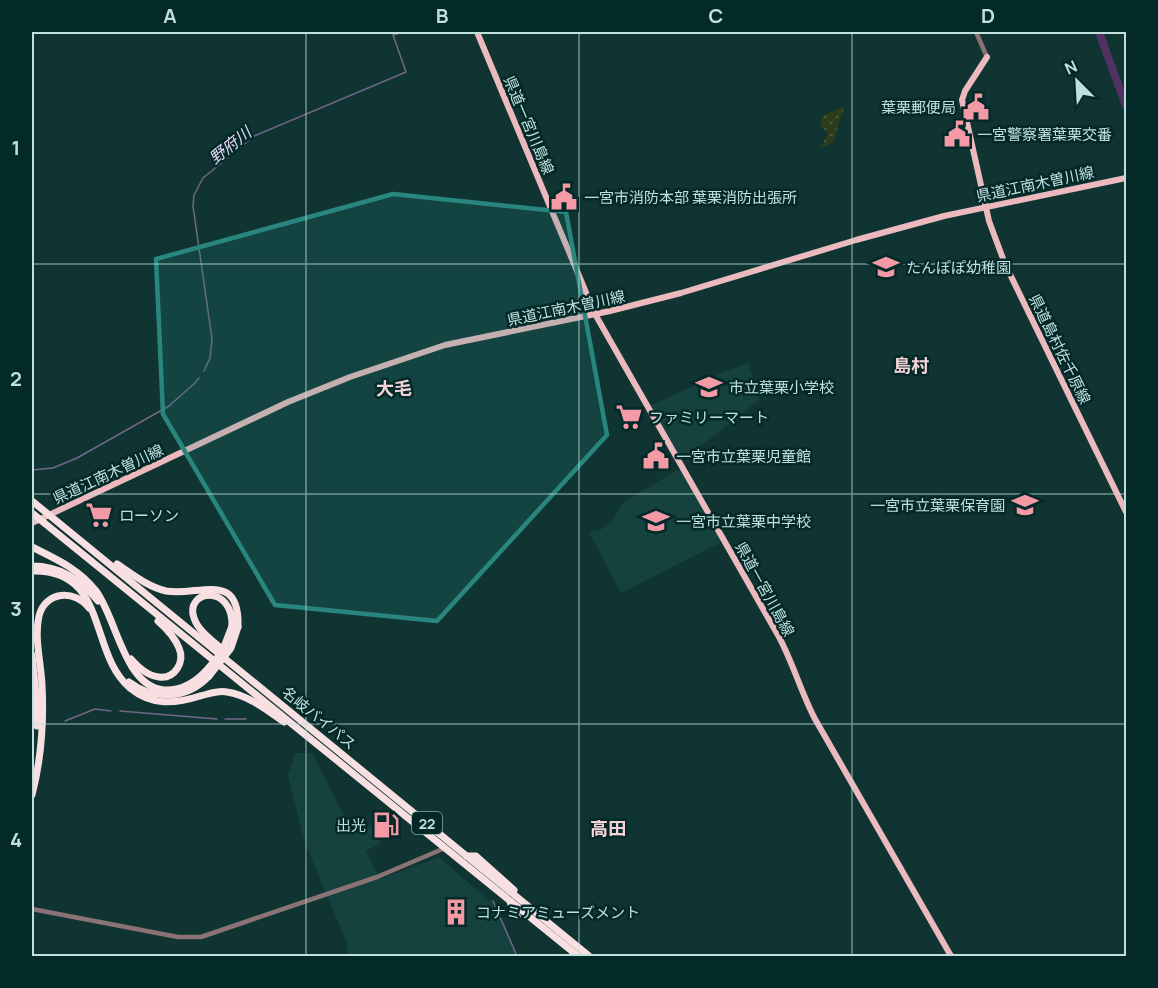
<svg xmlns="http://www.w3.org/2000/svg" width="1158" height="988" viewBox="0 0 1158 988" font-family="Manrope,'Noto Sans JP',sans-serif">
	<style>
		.built { fill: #15413f }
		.park { fill: url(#park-dots) }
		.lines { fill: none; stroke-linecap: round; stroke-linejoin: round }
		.stream { stroke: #716787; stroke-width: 1.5 }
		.river { stroke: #503362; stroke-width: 8 }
		.minor { stroke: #8b7375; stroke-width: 4.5 }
		.major { stroke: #ebb9be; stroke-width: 6 }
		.highway { stroke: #f8dfe2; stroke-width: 7 }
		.highway-bridge { stroke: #f8dfe2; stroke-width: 7 }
		.marked { fill: #29867f; fill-opacity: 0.2; stroke: #29867f; stroke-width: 4.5; stroke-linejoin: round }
		.grid { fill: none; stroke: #bfe0dd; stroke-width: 1.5; stroke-opacity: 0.55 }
		.labels { text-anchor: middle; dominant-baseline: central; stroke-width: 5; stroke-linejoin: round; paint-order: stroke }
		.shield { fill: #032928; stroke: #87a9a7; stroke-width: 1.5 }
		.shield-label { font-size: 14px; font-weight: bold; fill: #bfe0dd }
		.poi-label { font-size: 15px; fill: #bfe0dd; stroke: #032928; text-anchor: start }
		.street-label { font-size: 15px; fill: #bfe0dd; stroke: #032928 }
		.water-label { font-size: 16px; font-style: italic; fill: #e8d7f5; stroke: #032928 }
		.quarter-label { font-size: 18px; font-weight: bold; fill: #f6d3d6; stroke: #032928 }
		.neatline { fill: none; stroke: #bfe0dd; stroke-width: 2 }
		.grid-label { font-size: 20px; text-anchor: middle; font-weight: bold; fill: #bfe0dd }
	</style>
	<defs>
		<pattern id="park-dots" width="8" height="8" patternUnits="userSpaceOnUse" patternTransform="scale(1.5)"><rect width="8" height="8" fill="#2d3d1c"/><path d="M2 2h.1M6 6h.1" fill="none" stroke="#4a593d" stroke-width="1.8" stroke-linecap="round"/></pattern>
	</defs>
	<rect width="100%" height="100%" fill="#0f3432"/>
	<g class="built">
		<polygon points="748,363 760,399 690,455 681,460 649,406 721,373"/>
		<polygon points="677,470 681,470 720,539 720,543 621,593 589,532 602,529 613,519 623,503"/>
		<polygon points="295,753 312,753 349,825 354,828 357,832 371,824 381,843 366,851 380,879 439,857 488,900 494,901 517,956 348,956 346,941 305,843 288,776"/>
	</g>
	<polygon class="park" points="844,107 833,143 821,147 828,133 820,125 823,115"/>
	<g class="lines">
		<g class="stream">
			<polyline points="204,371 210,358 212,339 193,206 194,195 203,178 254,136 406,72 393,35 404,32"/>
			<polyline points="32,470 53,468 77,458 169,406 195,383 199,378"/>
			<polyline points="120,711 217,719"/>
			<polyline points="225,719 246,719"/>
			<polyline points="65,721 95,709 111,711"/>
			<polyline points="493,901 517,956"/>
		</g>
		<polyline class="river" points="1099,32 1126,106"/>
		<g class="minor">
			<polyline points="976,32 987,57"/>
			<polyline points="32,909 178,937 201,937 377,877 445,848"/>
		</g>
		<g class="major">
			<path d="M477 32 595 314 779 637C793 663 801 692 815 719L951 956"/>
			<polyline points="987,57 965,91 962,100 989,221 1005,264 1126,512"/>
			<polyline points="32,523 288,402 350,377 445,345 610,311 681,293 856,240 944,216 1126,178"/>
		</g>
		<g class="highway">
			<polyline points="32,501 589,956"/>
			<polyline points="32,513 578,956"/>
			<path d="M32 547C56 559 79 569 96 591 117 619 124 686 164 690 180 691 194 683 205 672"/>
			<path d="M117 564C132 574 148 587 166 591 198 597 240 569 238 627"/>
			<path d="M32 566C60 566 80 579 98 601"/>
			<path d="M32 571C109 569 88 653 130 688 152 706 175 704 200 696 209 694 218 690 227 692 248 695 267 710 284 722"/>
			<path d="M223 650C213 641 198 631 194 618 184 590 233 583 232 626"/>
			<polyline points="32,655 36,695 37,726"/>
			<path d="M131 659C138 667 147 676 159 677 175 679 185 662 179 648 175 638 166 628 158 621"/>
			<path d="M129 682C155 701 187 699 209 676"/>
			<path d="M32 795C41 760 44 722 42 685 41 663 34 637 39 616 45 591 75 589 89 608"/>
			<polyline points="467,856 476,856 514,890"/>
			<polyline points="510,901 513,911 517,916"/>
		</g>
		<g class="highway-bridge">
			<polyline points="205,672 222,652 232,626"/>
			<polyline points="209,676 231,648 238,627"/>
		</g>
	</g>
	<path class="marked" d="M393 194 566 212 607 435 437 621 275 605 163 414 156 259Z"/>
	<path class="grid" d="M306 32V956M579 32V956M852 32V956M32 264H1126M32 494H1126M32 724H1126"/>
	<defs>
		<g id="civic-bare" transform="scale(2.07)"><path d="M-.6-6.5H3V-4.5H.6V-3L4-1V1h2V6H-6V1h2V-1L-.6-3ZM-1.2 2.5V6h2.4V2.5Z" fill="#f49aa6" stroke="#032928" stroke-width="2.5" paint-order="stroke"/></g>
		<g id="school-bare" transform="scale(2.07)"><path d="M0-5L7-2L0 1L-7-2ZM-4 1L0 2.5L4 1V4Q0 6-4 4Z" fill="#f49aa6" stroke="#032928" stroke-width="2.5" paint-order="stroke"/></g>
		<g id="supermarket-bare" transform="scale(2.07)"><path d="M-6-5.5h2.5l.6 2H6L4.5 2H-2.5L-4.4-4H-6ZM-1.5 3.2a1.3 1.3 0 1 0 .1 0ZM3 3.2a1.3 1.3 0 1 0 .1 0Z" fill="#f49aa6" stroke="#032928" stroke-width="2.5" paint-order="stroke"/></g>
		<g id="fuel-bare" transform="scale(2.07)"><path d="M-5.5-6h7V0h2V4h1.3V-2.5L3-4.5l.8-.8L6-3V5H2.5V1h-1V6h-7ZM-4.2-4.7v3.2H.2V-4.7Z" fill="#f49aa6" stroke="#032928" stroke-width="2.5" paint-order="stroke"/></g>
		<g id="building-bare" transform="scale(2.07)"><path d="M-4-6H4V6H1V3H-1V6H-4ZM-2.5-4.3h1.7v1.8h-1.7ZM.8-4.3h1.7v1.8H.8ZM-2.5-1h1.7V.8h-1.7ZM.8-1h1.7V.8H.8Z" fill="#f49aa6" stroke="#032928" stroke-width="2.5" paint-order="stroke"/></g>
	</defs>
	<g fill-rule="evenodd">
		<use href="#civic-bare" x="976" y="107"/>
		<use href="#civic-bare" x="957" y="134"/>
		<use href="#civic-bare" x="564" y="197"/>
		<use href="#school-bare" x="886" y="267"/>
		<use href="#school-bare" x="709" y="387"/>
		<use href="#supermarket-bare" x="629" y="417"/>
		<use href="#civic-bare" x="656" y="456"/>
		<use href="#school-bare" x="1025" y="505"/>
		<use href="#supermarket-bare" x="99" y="515"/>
		<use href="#school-bare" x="656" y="521"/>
		<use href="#fuel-bare" x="386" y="825"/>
		<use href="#building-bare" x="456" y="912"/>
	</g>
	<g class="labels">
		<rect class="shield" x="412" y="812" width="30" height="22" rx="4.5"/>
		<g class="shield-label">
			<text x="427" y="823">22</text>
		</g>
		<g class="poi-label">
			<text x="956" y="107" text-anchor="end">葉栗郵便局</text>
			<text x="977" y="134">一宮警察署葉栗交番</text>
			<text x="584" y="197">一宮市消防本部 葉栗消防出張所</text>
			<text x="906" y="267">たんぽぽ幼稚園</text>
			<text x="729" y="387">市立葉栗小学校</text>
			<text x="649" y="417">ファミリーマート</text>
			<text x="676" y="456">一宮市立葉栗児童館</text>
			<text x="1005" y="505" text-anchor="end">一宮市立葉栗保育園</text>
			<text x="119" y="515">ローソン</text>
			<text x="676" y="521">一宮市立葉栗中学校</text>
			<text x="366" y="825" text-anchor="end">出光</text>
			<text x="476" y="912">コナミアミューズメント</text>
		</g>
		<g class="street-label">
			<text transform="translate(529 125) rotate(67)">県道一宮川島線</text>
			<text transform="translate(1035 184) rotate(-12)">県道江南木曽川線</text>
			<text transform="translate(566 308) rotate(-12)">県道江南木曽川線</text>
			<text transform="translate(1060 349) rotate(64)">県道島村佐千原線</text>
			<text transform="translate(108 474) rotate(-25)">県道江南木曽川線</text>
			<text transform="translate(765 589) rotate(61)">県道一宮川島線</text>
			<text transform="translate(319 718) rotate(39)">名岐バイパス</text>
		</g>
		<g class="water-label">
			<text transform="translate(230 145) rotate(-39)">野府川</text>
		</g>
		<g class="quarter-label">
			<text x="911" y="365">島村</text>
			<text x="394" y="388">大毛</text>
			<text x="608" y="828">高田</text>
		</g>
	</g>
	<rect width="1158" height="988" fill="none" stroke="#032928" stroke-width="66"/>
	<g transform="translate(1077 81) rotate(336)" stroke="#032928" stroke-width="4.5" paint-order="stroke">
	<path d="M0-4.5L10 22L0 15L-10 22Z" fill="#bfe0dd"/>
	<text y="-9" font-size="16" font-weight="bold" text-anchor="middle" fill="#bfe0dd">N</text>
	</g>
	<rect x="33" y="33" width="1092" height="922" class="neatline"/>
	<g class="grid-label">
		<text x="170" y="23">A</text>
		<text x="442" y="23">B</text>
		<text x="716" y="23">C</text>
		<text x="988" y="23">D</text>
		<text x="16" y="155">1</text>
		<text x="16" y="386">2</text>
		<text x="16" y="616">3</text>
		<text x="16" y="847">4</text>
	</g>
</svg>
